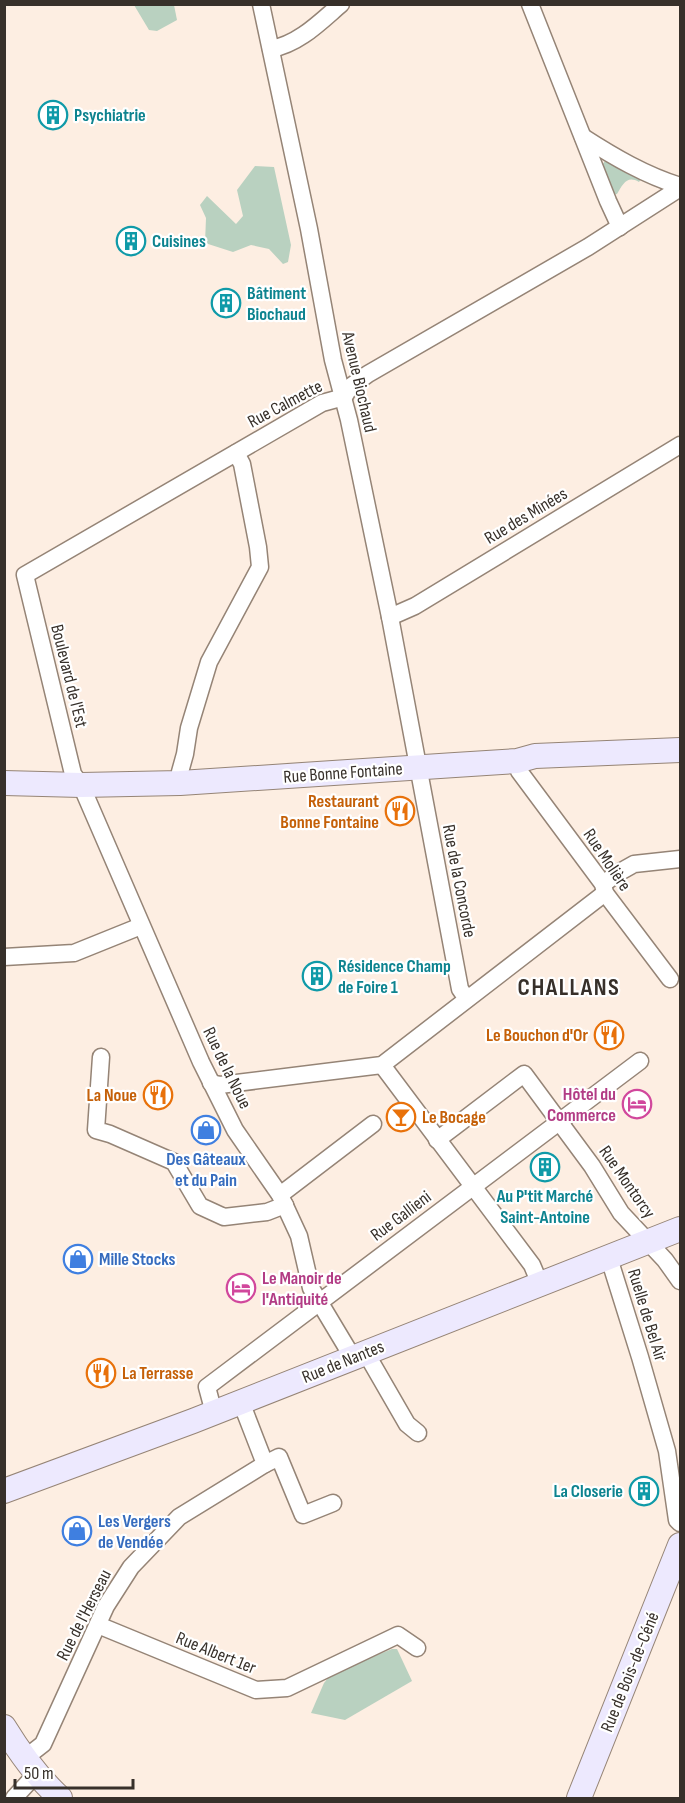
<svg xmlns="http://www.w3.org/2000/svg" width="685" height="1803" viewBox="0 0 685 1803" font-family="'Sofia Sans Condensed',sans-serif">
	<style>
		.green { fill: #b9d1c0 }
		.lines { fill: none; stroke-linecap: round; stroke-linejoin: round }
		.street-casing { stroke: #958476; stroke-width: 19 }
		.secondary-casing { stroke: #958476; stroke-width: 26 }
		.street { stroke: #fff; stroke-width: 16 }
		.secondary { stroke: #ede9fe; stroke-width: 24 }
		.labels { text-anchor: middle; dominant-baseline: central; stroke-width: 4.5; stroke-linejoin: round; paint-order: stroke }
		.culture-label { font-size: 18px; font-weight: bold; fill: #0d838f; stroke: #fff; text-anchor: start }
		.street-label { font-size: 18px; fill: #37302a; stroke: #fff }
		.food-label { font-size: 18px; font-weight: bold; fill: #c56008; stroke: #fff; text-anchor: end }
		.hotel-label { font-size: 18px; font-weight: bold; fill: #b23c85; stroke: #fff; text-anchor: end }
		.shop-label { font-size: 18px; font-weight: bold; fill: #366cbe; stroke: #fff; text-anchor: start }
		.district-label { font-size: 24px; font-weight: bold; letter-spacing: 1.5px; fill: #37302a; stroke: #fff }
	</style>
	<rect width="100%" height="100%" fill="#fdeee2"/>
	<g class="green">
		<polygon points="134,5 174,5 177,20 157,31 149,30"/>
		<path d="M611 159 643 176 639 182C627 175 623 184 617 194L611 195 602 165 605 161Z"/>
		<polygon points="255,166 274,167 291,245 288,262 283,264 269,249 251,245 233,252 205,243 206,218 200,205 207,196 236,224 243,216 237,190"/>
		<polygon points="392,1649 397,1649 412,1681 345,1720 311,1713 324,1683 332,1673"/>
	</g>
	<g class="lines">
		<g class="street-casing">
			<g id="street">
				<polyline points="261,4 309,229 333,360 349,420 390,617 460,989 467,999"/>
				<polyline points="530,4 608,201 620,227"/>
				<path d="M271 49C299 44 320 22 341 4"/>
				<path d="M583 137C614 157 645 175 680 186"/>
				<polyline points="390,617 415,606 680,445"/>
				<polyline points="517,761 519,771 603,884 605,893 670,979"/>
				<polyline points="180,783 180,772 185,754 189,728 209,662 260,567 258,547 242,464 236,453"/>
				<polyline points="603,884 618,873 634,864 680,859"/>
				<polyline points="4,957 74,953 141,926"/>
				<polyline points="101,1057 96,1130 110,1134 174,1162 200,1206 224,1217 267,1212 285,1205"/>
				<polyline points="382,1065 532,1265 540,1284"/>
				<polyline points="211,1083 220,1085 382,1065 605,893"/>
				<polyline points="437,1140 524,1074 592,1166 621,1213 665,1260 680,1281"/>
				<polyline points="280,1195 373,1124"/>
				<polyline points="609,1258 640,1357 667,1451 677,1520 680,1523"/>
				<polyline points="366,1353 407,1424 418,1433"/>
				<polyline points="353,1358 311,1288 299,1236 280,1195 235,1130 201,1062 81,785 73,774 25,575 322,403 344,397 350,387 368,374 588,247 680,188"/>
				<polyline points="214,1413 207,1387 640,1061"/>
				<polyline points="265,1464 279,1457 303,1515 333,1503"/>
				<polyline points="98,1625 256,1690 287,1688 398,1635 417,1648"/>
				<polyline points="25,1758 43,1744 106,1606 131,1567 179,1517 265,1464 241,1402"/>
				<polyline points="14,1798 37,1773"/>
			</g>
		</g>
		<g class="secondary-casing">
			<g id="secondary">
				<polyline points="4,783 81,785 180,783 455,765 517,761 535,756 680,750"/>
				<polyline points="4,1491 193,1421 680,1229"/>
				<path d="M4 1727C20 1753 38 1778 60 1798"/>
				<polyline points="579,1798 680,1545"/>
			</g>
		</g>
		<use href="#street" class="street"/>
		<use href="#secondary" class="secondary"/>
	</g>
	<defs>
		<g id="building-ring" transform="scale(1.5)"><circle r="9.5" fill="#fff" stroke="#0f9aa8" stroke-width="1.5"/><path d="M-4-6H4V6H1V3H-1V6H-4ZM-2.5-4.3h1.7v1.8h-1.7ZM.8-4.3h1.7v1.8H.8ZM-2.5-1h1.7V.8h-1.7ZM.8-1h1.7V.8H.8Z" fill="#0f9aa8"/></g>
		<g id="restaurant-ring" transform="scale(1.5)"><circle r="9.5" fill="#fff" stroke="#e8710a" stroke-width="1.5"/><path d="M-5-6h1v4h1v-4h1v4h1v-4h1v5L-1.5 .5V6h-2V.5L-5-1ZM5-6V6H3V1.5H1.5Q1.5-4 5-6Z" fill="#e8710a"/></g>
		<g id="hotel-ring" transform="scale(1.5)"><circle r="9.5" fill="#fff" stroke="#d1479c" stroke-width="1.5"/><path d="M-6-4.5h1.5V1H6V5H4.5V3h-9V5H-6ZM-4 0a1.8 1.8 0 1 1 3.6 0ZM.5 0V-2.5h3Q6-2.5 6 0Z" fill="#d1479c"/></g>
		<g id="bar-ring" transform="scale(1.5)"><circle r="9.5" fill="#fff" stroke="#e8710a" stroke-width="1.5"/><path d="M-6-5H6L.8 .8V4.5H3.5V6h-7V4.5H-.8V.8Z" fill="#e8710a"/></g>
		<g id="shop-ring" transform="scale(1.5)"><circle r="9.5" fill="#fff" stroke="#3f7fe0" stroke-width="1.5"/><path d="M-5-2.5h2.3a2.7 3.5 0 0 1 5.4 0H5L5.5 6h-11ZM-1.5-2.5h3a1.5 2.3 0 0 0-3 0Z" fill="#3f7fe0"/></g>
	</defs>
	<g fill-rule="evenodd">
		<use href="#building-ring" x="53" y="115"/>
		<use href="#building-ring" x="131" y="241"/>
		<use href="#building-ring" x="226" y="303"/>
		<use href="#restaurant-ring" x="400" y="811"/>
		<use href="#building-ring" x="317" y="976"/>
		<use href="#restaurant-ring" x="609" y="1035"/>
		<use href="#restaurant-ring" x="158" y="1095"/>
		<use href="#hotel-ring" x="637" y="1104"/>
		<use href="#bar-ring" x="401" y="1117"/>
		<use href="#shop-ring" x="206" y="1130"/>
		<use href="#building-ring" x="545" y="1167"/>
		<use href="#shop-ring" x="78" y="1259"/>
		<use href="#hotel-ring" x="241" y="1288"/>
		<use href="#restaurant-ring" x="101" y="1373"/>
		<use href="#building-ring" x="644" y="1491"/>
		<use href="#shop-ring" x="77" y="1531"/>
	</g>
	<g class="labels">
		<g class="culture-label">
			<text x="74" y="115">Psychiatrie</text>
			<text x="152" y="241">Cuisines</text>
			<text x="247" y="293">Bâtiment<tspan x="247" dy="21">Biochaud</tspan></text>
			<text x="338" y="966">Résidence Champ<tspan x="338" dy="21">de Foire 1</tspan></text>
			<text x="545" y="1196" text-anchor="middle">Au P'tit Marché<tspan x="545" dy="21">Saint-Antoine</tspan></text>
			<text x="623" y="1491" text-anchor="end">La Closerie</text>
		</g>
		<g class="street-label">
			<text transform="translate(359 382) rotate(77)">Avenue Biochaud</text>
			<text transform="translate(285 404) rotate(-28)">Rue Calmette</text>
			<text transform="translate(526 516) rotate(-31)">Rue des Minées</text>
			<text transform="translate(69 676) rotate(76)">Boulevard de l'Est</text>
			<text transform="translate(343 773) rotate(-4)">Rue Bonne Fontaine</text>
			<text transform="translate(607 860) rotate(56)">Rue Molière</text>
			<text transform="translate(459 881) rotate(79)">Rue de la Concorde</text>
			<text transform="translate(227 1068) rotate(64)">Rue de la Noue</text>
			<text transform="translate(627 1182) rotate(55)">Rue Montorcy</text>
			<text transform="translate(401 1216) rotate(-37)">Rue Gallieni</text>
			<text transform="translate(647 1315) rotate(73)">Ruelle de Bel Air</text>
			<text transform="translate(343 1362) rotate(-22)">Rue de Nantes</text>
			<text transform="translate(84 1615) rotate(-63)">Rue de l'Herseau</text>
			<text transform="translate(216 1653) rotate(22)">Rue Albert 1er</text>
			<text transform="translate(630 1672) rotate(-68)">Rue de Bois-de-Céné</text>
		</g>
		<g class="food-label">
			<text x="379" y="801">Restaurant<tspan x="379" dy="21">Bonne Fontaine</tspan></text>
			<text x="588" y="1035">Le Bouchon d'Or</text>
			<text x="137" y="1095">La Noue</text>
			<text x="422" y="1117" text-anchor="start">Le Bocage</text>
			<text x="122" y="1373" text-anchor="start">La Terrasse</text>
		</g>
		<g class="hotel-label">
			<text x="616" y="1094">Hôtel du<tspan x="616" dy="21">Commerce</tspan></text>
			<text x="262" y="1278" text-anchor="start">Le Manoir de<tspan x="262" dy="21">l'Antiquité</tspan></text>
		</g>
		<g class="shop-label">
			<text x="206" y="1159" text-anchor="middle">Des Gâteaux<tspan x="206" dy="21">et du Pain</tspan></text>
			<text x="99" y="1259">Mille Stocks</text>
			<text x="98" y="1521">Les Vergers<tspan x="98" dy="21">de Vendée</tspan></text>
		</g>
		<g class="district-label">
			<text x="569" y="987">CHALLANS</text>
		</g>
	</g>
	<rect width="685" height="1803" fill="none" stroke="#37302a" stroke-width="12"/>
	<path d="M15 1779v9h118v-9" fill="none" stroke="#37302a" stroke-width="3"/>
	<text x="24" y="1779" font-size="18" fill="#37302a" stroke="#ffffff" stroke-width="4.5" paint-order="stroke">50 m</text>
</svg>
